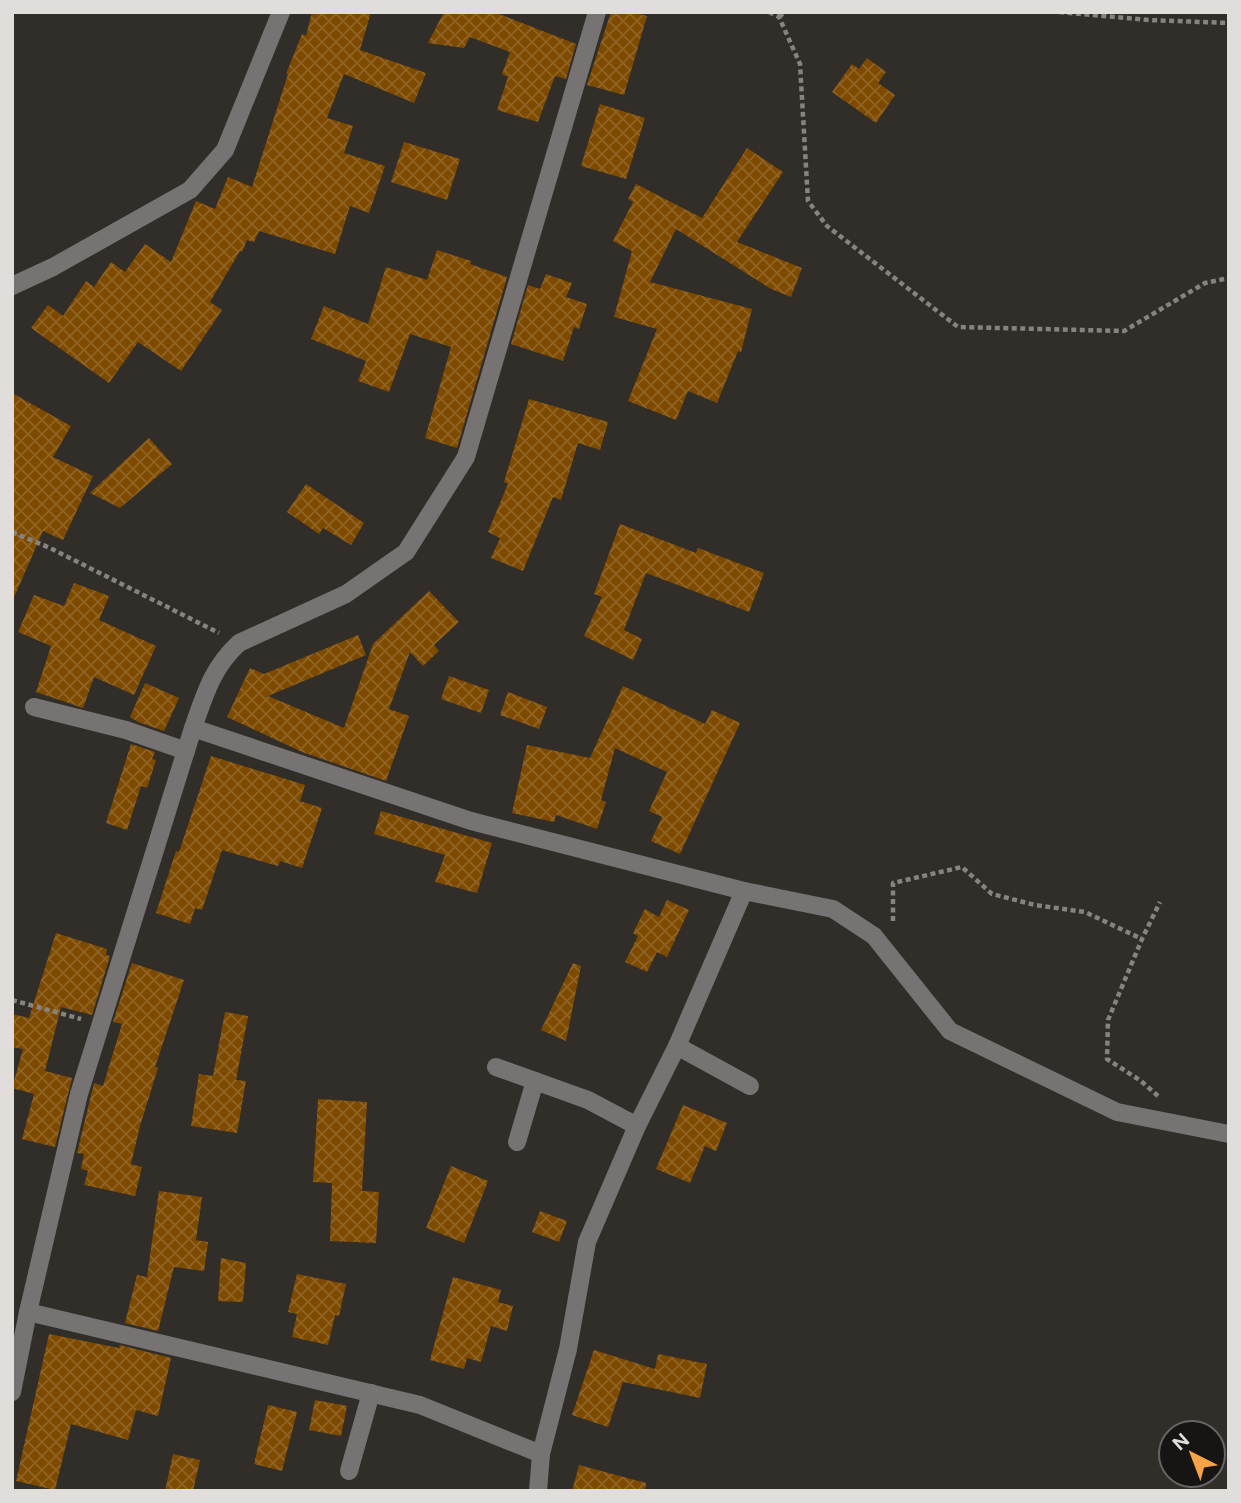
<svg xmlns="http://www.w3.org/2000/svg" width="1241" height="1503" viewBox="0 0 1241 1503" font-family="Figtree,sans-serif">
	<style>
		.building { fill: url(#building-cross-hatch) }
		.lines { fill: none; stroke-linecap: round; stroke-linejoin: round }
		.path { stroke: #868380; stroke-width: 4.5; stroke-dasharray: 5 3.5; stroke-linecap: butt }
		.minor { stroke: #767372; stroke-width: 18 }
	</style>
	<defs>
		<pattern id="building-cross-hatch" width="8" height="8" patternUnits="userSpaceOnUse" patternTransform="scale(1.75)"><rect width="8" height="8" fill="#7e4a00"/><path d="M0 0l8 8M0 8l8-8" fill="none" stroke="#906425"/></pattern>
	</defs>
	<rect width="100%" height="100%" fill="#312d29"/>
	<g class="building">
		<polygon points="312,12 371,12 360,50 426,73 414,103 344,74 327,118 353,126 344,153 385,166 369,213 350,206 335,254 259,231 254,242 247,240 242,252 240,251 210,302 222,310 181,371 138,342 109,383 31,328 48,305 63,316 86,281 94,287 111,262 125,272 145,244 171,262 196,201 215,209 228,177 252,187 288,74 286,74 302,34 306,36"/>
		<polygon points="444,12 494,12 576,44 566,79 555,76 538,122 497,110 508,77 502,74 510,52 470,37 464,48 428,43"/>
		<polygon points="611,12 632,12 647,16 624,95 587,85"/>
		<polygon points="867,58 886,72 878,83 895,95 876,123 832,92 852,64 859,69"/>
		<polygon points="600,104 645,118 626,179 581,166"/>
		<polygon points="404,142 460,159 447,200 391,182"/>
		<polygon points="747,148 783,172 737,242 802,268 791,297 771,289 676,229 650,282 752,309 741,352 738,351 717,403 688,391 676,420 628,401 657,329 614,317 632,251 613,241 633,202 628,199 636,184 702,218"/>
		<polygon points="437,250 471,261 470,264 507,277 457,448 425,438 451,347 410,334 389,392 358,381 366,361 311,339 324,306 368,324 386,267 427,280"/>
		<polygon points="546,274 572,283 566,297 587,304 579,329 574,327 563,361 511,344 528,285 540,289"/>
		<polygon points="12,393 71,426 53,457 93,476 63,540 43,531 12,602"/>
		<polygon points="529,399 608,422 600,450 578,443 561,500 553,497 523,571 491,558 500,538 488,532 508,484 504,482"/>
		<polygon points="149,438 172,464 120,508 90,493"/>
		<polygon points="306,484 364,523 351,545 323,528 319,534 287,512"/>
		<polygon points="620,524 696,553 698,548 764,573 749,612 646,573 624,630 642,639 633,660 584,636 602,597 594,594"/>
		<polygon points="74,583 109,596 99,620 156,646 134,695 94,677 83,708 36,692 51,646 18,632 34,595 64,606"/>
		<polygon points="429,591 459,622 434,645 439,651 423,666 410,652 389,709 409,716 386,781 302,752 227,717 250,668 264,674 358,635 366,655 268,696 344,728 373,644"/>
		<polygon points="449,676 489,690 481,713 441,699"/>
		<polygon points="145,683 179,698 164,731 138,722 130,717"/>
		<polygon points="623,686 705,724 712,710 740,723 680,854 651,841 662,817 649,811 667,772 615,748 601,800 606,802 597,829 556,815 554,822 512,813 527,745 590,758"/>
		<polygon points="508,692 547,707 539,729 500,715"/>
		<polygon points="131,744 155,752 152,759 156,760 147,788 141,786 127,830 106,823"/>
		<polygon points="211,756 305,785 300,801 322,808 302,868 280,861 278,866 222,850 202,910 195,908 190,924 156,913 176,851 179,852"/>
		<polygon points="381,811 492,843 477,893 435,882 445,855 374,834"/>
		<polygon points="667,900 689,910 667,957 657,952 647,972 625,962 638,936 633,933 645,909 659,917"/>
		<polygon points="56,933 107,949 106,955 110,956 92,1015 61,1007 45,1071 72,1078 55,1147 22,1139 34,1094 12,1088 23,1049 12,1047 12,1014 29,1018"/>
		<polygon points="132,963 184,980 155,1067 158,1068 140,1126 131,1164 142,1167 135,1196 84,1185 88,1171 81,1169 84,1154 77,1153 94,1083 103,1086 122,1024 113,1022"/>
		<polygon points="573,963 581,966 566,1041 541,1030"/>
		<polygon points="225,1012 248,1016 236,1080 246,1081 237,1133 191,1126 199,1074 213,1076"/>
		<polygon points="318,1099 367,1102 362,1191 379,1192 376,1243 330,1241 332,1183 313,1182"/>
		<polygon points="683,1105 727,1123 716,1151 705,1146 690,1183 656,1169"/>
		<polygon points="451,1166 488,1181 464,1243 426,1228"/>
		<polygon points="159,1191 202,1197 196,1240 208,1242 204,1271 174,1267 158,1331 125,1323 137,1275 147,1277"/>
		<polygon points="540,1211 567,1221 559,1242 532,1232"/>
		<polygon points="221,1258 246,1263 243,1302 218,1301"/>
		<polygon points="297,1274 346,1284 339,1316 335,1315 328,1345 292,1337 297,1314 288,1312"/>
		<polygon points="453,1277 501,1290 498,1302 513,1306 507,1331 491,1326 481,1362 467,1358 464,1369 430,1360"/>
		<polygon points="49,1334 119,1348 120,1345 171,1358 158,1416 136,1410 128,1440 71,1424 55,1490 16,1481"/>
		<polygon points="594,1350 655,1369 658,1354 707,1364 700,1398 623,1382 608,1427 572,1415"/>
		<polygon points="315,1400 347,1406 341,1436 309,1430"/>
		<polygon points="268,1405 297,1412 282,1471 254,1464"/>
		<polygon points="173,1454 200,1460 193,1491 165,1491"/>
		<polygon points="579,1465 646,1483 645,1491 572,1491"/>
	</g>
	<g class="lines">
		<g class="path">
			<polyline points="769,12 779,17 800,64 808,201 827,226 958,327 1124,331 1205,283 1229,278"/>
			<polyline points="1059,12 1148,20 1229,23"/>
			<polyline points="779,17 785,12"/>
			<polyline points="12,532 50,548 219,633"/>
			<polyline points="893,921 893,883 962,867 992,894 1035,905 1085,912 1142,939"/>
			<polyline points="12,1000 81,1019"/>
			<polyline points="1158,1096 1141,1081 1107,1059 1108,1020 1142,939 1160,902"/>
		</g>
		<g class="minor">
			<polyline points="12,286 53,267 190,190 225,150 281,12"/>
			<polyline points="34,707 126,730 186,751"/>
			<polyline points="193,728 471,821 744,891 833,909 874,936 950,1031 1117,1112 1229,1134"/>
			<polyline points="677,1046 750,1086"/>
			<polyline points="496,1067 588,1100 637,1126"/>
			<polyline points="517,1142 535,1081"/>
			<polyline points="28,1312 420,1405 541,1454"/>
			<path d="M12 1392 28 1312 79 1094 193 728C205 694 212 668 239 643L346 594 406 552 466 457 597 12"/>
			<polyline points="349,1471 371,1393"/>
			<polyline points="538,1491 541,1454 568,1349 587,1242 637,1126 677,1046 744,891"/>
		</g>
	</g>
	<rect width="1241" height="1503" fill="none" stroke="#e0dddb" stroke-width="28"/>
	<g transform="translate(1192 1454) rotate(318)"><circle r="33" fill="#171514" stroke="#676564" stroke-width="2"/>
	<path d="M0-5L12 26L0 18L-12 26Z" fill="#f5a346"/>
	<text y="-10" font-size="19" font-weight="bold" text-anchor="middle" fill="#e0dddb">N</text>
	</g>
</svg>
